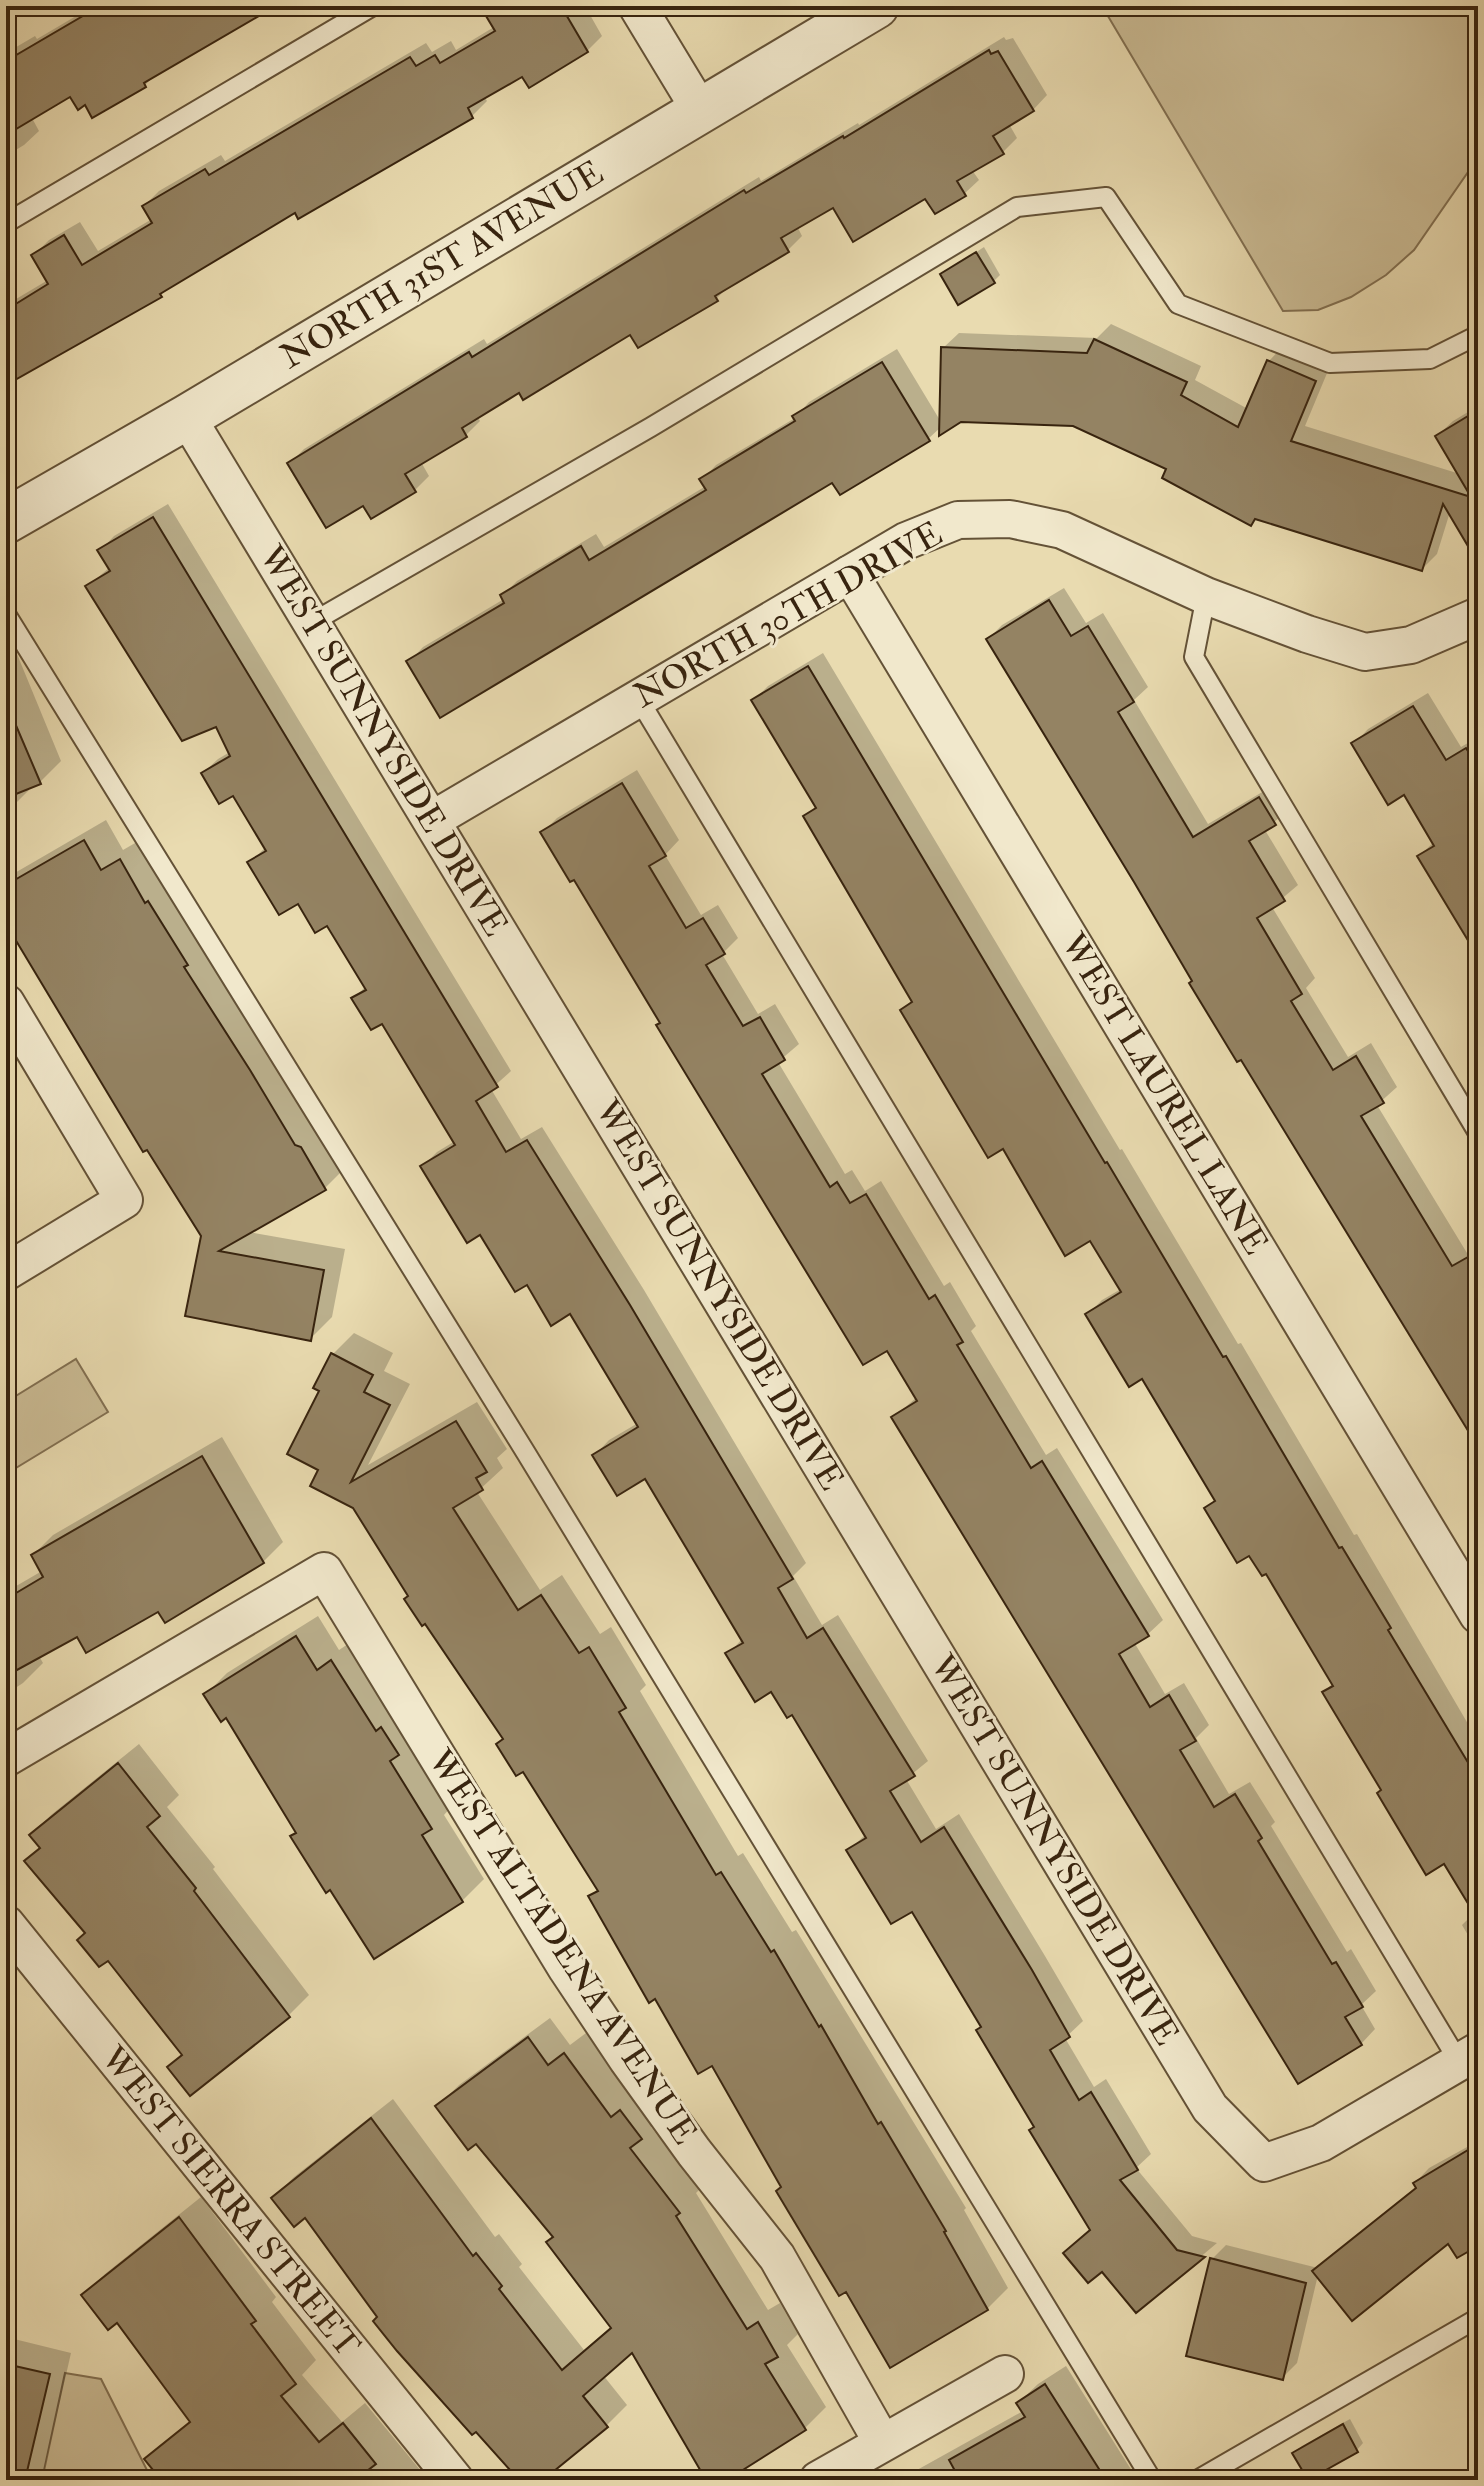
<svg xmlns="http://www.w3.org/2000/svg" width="1484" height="2486" viewBox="0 0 1484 2486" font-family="'IM FELL Double Pica',serif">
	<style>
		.green { fill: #cbbc95; stroke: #827052; stroke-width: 2 }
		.shadow { fill: #0003 }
		.building { fill: #948363; stroke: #38240f; stroke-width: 2 }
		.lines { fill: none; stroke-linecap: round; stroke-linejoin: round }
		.service-casing { stroke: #645237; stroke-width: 22 }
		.minor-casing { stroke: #645237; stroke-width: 40 }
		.tertiary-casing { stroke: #645237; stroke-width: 48 }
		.service { stroke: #f1e8cc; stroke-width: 18 }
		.minor { stroke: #f1e8cc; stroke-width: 36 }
		.tertiary { stroke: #f1e8cc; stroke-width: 44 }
		.labels { text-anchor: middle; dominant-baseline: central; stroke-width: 6; stroke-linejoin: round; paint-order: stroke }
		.street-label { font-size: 34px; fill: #38240f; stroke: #f1e8cc }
	</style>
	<rect width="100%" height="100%" fill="#e9dbb0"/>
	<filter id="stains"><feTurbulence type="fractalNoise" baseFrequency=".0025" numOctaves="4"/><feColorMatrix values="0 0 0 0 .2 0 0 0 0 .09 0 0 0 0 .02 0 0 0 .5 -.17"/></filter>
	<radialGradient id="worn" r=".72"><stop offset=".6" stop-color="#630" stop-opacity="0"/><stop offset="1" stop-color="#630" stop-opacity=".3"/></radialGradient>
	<g class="green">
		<polygon points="1102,6 1478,6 1478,148 1468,172 1414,250 1386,275 1351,297 1318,310 1283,311"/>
		<polygon points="76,1359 108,1412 6,1474 6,1402"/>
		<polygon points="65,2373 101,2379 152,2480 42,2480"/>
	</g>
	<g class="shadow">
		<polygon points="93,6 263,6 157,73 145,85 86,103 71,94 32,118 39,131 24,145 6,156 6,53 35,36 37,39"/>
		<polygon points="492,6 585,6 602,36 587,51 523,74 484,96 487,101 472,116 295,210 170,286 161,295 6,383 6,305 48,280 33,256 49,240 80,222 98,251 152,219 144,206 159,191 221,155 225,161 426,43 432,52 451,41 456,50 494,27"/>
		<polygon points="1004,37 1006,40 1013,38 1047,95 1033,110 1009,124 1017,138 1003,152 972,170 979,180 964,194 834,205 797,226 802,236 788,250 731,284 716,299 631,332 520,391 477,416 480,421 466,435 421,462 429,476 415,490 364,503 290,463 304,449 484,339 487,344 759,177 761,181 858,123 859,125"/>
		<polygon points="984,247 1000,275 994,281 942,275"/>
		<polygon points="1111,324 1201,366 1195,380 1248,409 1269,361 1284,345 1330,366 1305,426 1460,474 1437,436 1453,421 1478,406 1478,531 1450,512 1437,554 1422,569 1257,518 1250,524 1169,468 1074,424 960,420 941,427 928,439 409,662 423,647 504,599 502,596 517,581 596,534 604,547 706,486 702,480 716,465 795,418 809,402 897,349 941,422 943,348 959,333 1097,338"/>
		<polygon points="168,504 511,1071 491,1089 521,1139 542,1127 644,1290 806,1563 793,1576 822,1625 838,1615 928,1761 906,1779 936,1829 959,1814 1045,1956 1083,2021 1065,2038 1094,2087 1106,2079 1151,2154 1136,2168 1192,2236 1217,2243 1136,2311 1102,2270 1066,2253 1091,2229 983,2026 912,1909 849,1850 866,1834 793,1713 772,1689 728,1654 743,1638 646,1477 595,1455 609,1440 638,1423 570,1312 528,1283 423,1166 437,1152 455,1141 382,1021 354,998 366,986 328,923 250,862 266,847 234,793 203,773 218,759 230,752 217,724 88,586 110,567 100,551 114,536"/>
		<polygon points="1064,588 1086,623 1103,613 1148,687 1134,700 1208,824 1274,785 1289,809 1265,830 1298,885 1272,907 1315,978 1306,988 1348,1057 1371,1043 1397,1087 1377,1105 1467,1253 1478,1247 1478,1445 988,639 1002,625"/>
		<polygon points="823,653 1120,1150 1122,1149 1238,1344 1241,1343 1354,1535 1357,1534 1478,1741 1478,1952 1462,1925 1475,1912 1445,1861 1383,1790 1324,1692 1333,1683 1266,1571 1207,1508 1216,1499 1143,1377 1088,1314 1102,1300 1121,1289 1091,1238 1004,1146 902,1010 912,1000 806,816 817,805 754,700 768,686"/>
		<polygon points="17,654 61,761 40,782 28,787 29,790 6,813 6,658"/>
		<polygon points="1428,693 1461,747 1478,737 1478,957 1419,856 1434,842 1404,792 1354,744 1368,729"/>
		<polygon points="637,770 679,840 665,855 701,915 718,905 738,938 722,954 758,1014 775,1004 799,1044 778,1062 845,1174 852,1170 865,1191 881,1181 944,1286 950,1282 976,1326 971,1331 1046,1455 1057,1448 1163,1620 1148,1634 1134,1642 1165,1694 1184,1683 1209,1725 1196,1738 1229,1794 1250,1782 1275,1822 1271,1826 1347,1952 1351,1949 1376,1991 1361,2005 1375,2029 1361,2044 894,1417 917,1397 888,1348 662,1022 575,877 543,832 557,818"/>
		<polygon points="106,820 123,850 142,839 346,1167 324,1189 249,1232 345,1249 332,1317 310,1339 188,1314 203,1236 6,919 6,881 13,874"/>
		<polygon points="354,1333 393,1353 384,1371 410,1384 368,1465 477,1402 507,1449 497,1458 503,1468 477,1492 540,1590 562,1575 600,1634 611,1627 646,1685 640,1691 738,1856 743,1853 792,1932 796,1930 966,2208 964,2210 1008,2288 987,2309 782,2187 712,2063 656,1996 590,1897 598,1889 505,1738 355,1507 321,1469 321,1390 333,1354"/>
		<polygon points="222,1437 283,1542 263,1562 159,1609 78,1634 39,1656 43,1663 23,1683 6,1694 6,1581 11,1589 42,1571 33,1555 53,1535"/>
		<polygon points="318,1616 339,1650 354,1640 452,1806 444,1815 484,1879 462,1901 298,1832 227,1716 206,1694 227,1673"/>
		<polygon points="139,1744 179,1795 167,1807 215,1867 213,1869 309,1995 289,2015 169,2067 183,2053 26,1861 41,1846 32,1835 51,1815"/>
		<polygon points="550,2018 570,2045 586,2033 632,2097 642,2090 662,2116 651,2127 699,2190 696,2193 768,2310 780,2303 798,2334 787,2345 826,2407 805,2428 723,2480 708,2480 633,2350 603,2375 627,2405 606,2426 540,2480 536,2480 379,2317 305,2215 273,2198 294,2177 393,2099 495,2237 499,2234 522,2264 519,2267 584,2350 612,2326 555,2236 477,2141 438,2106 459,2085"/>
		<polygon points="1478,2141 1478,2243 1449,2241 1318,2275 1297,2363 1282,2378 1212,2259 1226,2245 1318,2268 1417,2187 1415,2183 1429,2168"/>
		<polygon points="201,2197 276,2297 272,2302 316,2360 302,2375 342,2422 365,2403 421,2471 433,2462 446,2480 164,2480 147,2460 191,2420 117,2320 84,2295 105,2274"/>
		<polygon points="6,2337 71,2353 42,2480 6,2480"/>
		<polygon points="1066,2366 1132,2471 1123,2480 899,2480 1023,2411 1018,2403 1038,2384"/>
		<polygon points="1350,2419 1363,2443 1357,2450 1295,2453 1302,2446"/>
	</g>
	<g class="building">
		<polygon points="100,6 276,6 144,83 146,87 92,118 85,105 78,110 70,97 6,135 6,61"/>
		<polygon points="480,6 561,6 588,52 529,88 522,77 468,108 473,118 298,219 295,213 160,294 162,297 6,385 6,310 48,284 31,255 64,235 82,265 152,223 142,206 205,169 209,175 410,57 416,66 435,55 440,63 495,31"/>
		<polygon points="989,50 991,54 998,51 1034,111 993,136 1004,154 957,181 966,196 935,214 925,199 853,242 833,208 781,238 789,252 715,296 718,301 638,348 630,335 523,400 519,393 462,428 467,437 405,474 416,492 371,519 363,506 326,528 287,463 469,352 472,357 744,190 746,193 843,136 844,138"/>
		<polygon points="976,252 995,283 958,305 940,274"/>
		<polygon points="1094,339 1187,382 1181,395 1238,427 1267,360 1316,381 1291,441 1471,497 1435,436 1478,410 1478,563 1443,504 1422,571 1255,519 1251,526 1162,478 1166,469 1073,426 961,422 939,436 941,347 1087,353"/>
		<polygon points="882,362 930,441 840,495 832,483 440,718 406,661 504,603 500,595 581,546 589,560 706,490 699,479 795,421 792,416"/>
		<polygon points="153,517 498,1087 476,1101 506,1152 527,1140 630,1305 793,1579 778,1588 807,1638 823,1628 915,1776 890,1791 921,1842 944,1827 1032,1970 1070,2037 1050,2050 1079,2100 1091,2092 1138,2170 1120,2180 1177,2250 1205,2257 1136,2313 1102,2272 1088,2283 1063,2253 1090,2230 1029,2130 1034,2127 976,2030 981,2027 912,1912 891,1924 846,1850 866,1838 792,1715 787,1718 771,1692 755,1702 725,1653 743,1643 645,1479 617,1496 592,1455 638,1427 570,1314 551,1326 527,1285 515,1292 480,1235 467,1243 420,1166 455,1145 382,1024 371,1030 351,998 366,990 327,926 315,933 298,904 279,915 247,862 266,851 233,796 219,804 201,773 230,756 216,727 182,741 85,586 110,571 97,550"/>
		<polygon points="1049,600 1071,636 1088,626 1134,702 1118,712 1193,837 1259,797 1276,825 1249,841 1285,901 1257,918 1302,994 1291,1001 1333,1070 1356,1056 1384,1103 1361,1116 1452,1266 1468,1257 1478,1273 1478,1447 1241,1060 1237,1062 1189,983 1192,981 1134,882 986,639"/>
		<polygon points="808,666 1105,1163 1107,1162 1223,1357 1226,1356 1339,1548 1342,1547 1391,1628 1388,1630 1478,1779 1478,1920 1444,1864 1426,1875 1377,1793 1381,1790 1322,1692 1333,1686 1266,1574 1262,1576 1249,1556 1237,1563 1204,1508 1215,1501 1142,1379 1129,1387 1085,1314 1121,1292 1090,1241 1065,1256 1003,1149 988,1158 900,1010 912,1002 803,816 816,808 751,700"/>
		<polygon points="6,702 41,784 6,798"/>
		<polygon points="1413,706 1446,760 1466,748 1478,767 1478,957 1417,856 1434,846 1404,795 1388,805 1351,743"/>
		<polygon points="622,783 666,856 649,866 686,928 703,918 725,954 706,965 743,1026 760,1017 785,1060 762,1074 830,1187 837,1182 850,1203 866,1194 929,1299 935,1295 963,1342 957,1345 1031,1468 1042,1461 1149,1636 1119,1654 1150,1707 1169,1695 1196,1741 1180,1750 1214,1807 1235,1794 1262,1838 1258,1841 1332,1964 1336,1962 1363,2007 1345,2017 1362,2045 1298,2084 891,1417 917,1401 887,1351 863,1365 656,1025 660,1023 574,880 570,882 540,832"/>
		<polygon points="84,840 101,870 120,859 145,903 148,901 188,965 184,967 250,1070 295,1145 301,1147 326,1190 219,1251 324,1270 311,1341 185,1316 201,1236 147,1150 143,1152 6,924 6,885"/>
		<polygon points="331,1353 373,1375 364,1392 390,1405 351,1482 456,1421 487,1472 476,1478 483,1490 453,1508 518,1610 541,1595 579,1653 589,1647 626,1708 619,1712 716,1875 721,1872 771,1952 774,1950 819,2027 821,2025 878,2124 881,2122 946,2231 944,2232 988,2310 890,2368 846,2292 839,2296 776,2191 781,2187 712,2066 698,2074 655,1999 649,2003 588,1896 598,1891 523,1772 516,1776 496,1744 503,1739 425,1624 422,1626 404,1599 408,1596 353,1508 310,1486 318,1470 287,1454 319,1391 313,1388"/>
		<polygon points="202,1456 264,1563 165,1623 158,1612 86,1653 77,1637 6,1676 6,1599 43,1577 31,1555"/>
		<polygon points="296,1636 317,1670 331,1660 376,1731 381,1727 399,1755 390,1761 432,1829 422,1835 463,1902 374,1959 330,1890 326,1893 290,1836 296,1833 226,1718 221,1722 203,1694"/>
		<polygon points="118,1763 160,1816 147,1827 196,1888 194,1891 290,2017 190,2096 167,2067 182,2055 108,1961 99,1967 77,1940 85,1933 24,1861 40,1848 29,1835"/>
		<polygon points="528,2037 548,2065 564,2053 611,2117 620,2110 642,2139 630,2148 680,2213 676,2216 747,2329 758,2322 778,2357 765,2364 806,2430 727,2480 706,2480 632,2353 583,2396 608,2427 543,2480 519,2480 476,2432 472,2435 397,2351 373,2321 377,2317 305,2218 294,2227 271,2198 371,2118 473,2256 476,2253 502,2286 499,2289 562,2370 611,2328 546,2242 553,2237 476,2144 468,2150 435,2106"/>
		<polygon points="1478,2144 1478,2246 1457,2258 1448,2244 1352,2321 1312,2271 1416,2188 1413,2183"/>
		<polygon points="179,2217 256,2321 251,2324 296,2384 281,2396 319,2442 343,2423 376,2464 355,2480 161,2480 144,2459 190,2422 117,2323 108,2330 81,2295"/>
		<polygon points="1210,2258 1306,2283 1283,2380 1186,2356"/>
		<polygon points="6,2364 50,2374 25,2480 6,2480"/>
		<polygon points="1045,2384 1106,2480 960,2480 949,2460 1025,2417 1016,2403"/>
		<polygon points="1343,2424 1358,2452 1308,2480 1292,2453"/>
	</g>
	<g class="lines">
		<g class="service-casing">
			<g id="service">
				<polyline points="6,223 373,6"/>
				<polyline points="1206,596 1194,657 1478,1133"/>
				<polyline points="6,614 526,1453 1152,2480"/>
				<polyline points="311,623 651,427 1017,207 1106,197 1178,304 1330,363 1430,359 1478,335"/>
				<polyline points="638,698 1459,2062"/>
				<polyline points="1197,2480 1478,2318"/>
			</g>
		</g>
		<g class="minor-casing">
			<g id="minor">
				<polyline points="637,6 700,110"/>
				<polyline points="187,417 1210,2108 1264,2163 1321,2143 1478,2051"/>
				<polyline points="850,574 1478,1615"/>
				<polyline points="432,820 906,541 958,520 1010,519 1062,530 1206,596 1307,634 1365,652 1411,645 1478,616"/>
				<polyline points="6,1003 124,1200 6,1272"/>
				<polyline points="6,1758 324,1571 567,1969 627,2059 694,2152 777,2257 882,2442"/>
				<polyline points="6,1924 455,2480"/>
				<polyline points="818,2480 1005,2374"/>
			</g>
		</g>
		<g class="tertiary-casing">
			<polyline id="tertiary" points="6,521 187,417 876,6"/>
		</g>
		<use href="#service" class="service"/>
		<use href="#minor" class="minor"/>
		<use href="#tertiary" class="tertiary"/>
	</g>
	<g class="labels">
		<g class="street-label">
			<text transform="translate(442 265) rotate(-31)">NORTH 31ST AVENUE</text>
			<text transform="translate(788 615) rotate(-29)">NORTH 30TH DRIVE</text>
			<text transform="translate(383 741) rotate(59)">WEST SUNNYSIDE DRIVE</text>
			<text transform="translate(1164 1094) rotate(59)">WEST LAUREL LANE</text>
			<text transform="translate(719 1295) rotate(59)">WEST SUNNYSIDE DRIVE</text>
			<text transform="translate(1054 1850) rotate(59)">WEST SUNNYSIDE DRIVE</text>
			<text transform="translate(562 1947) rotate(57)">WEST ALTADENA AVENUE</text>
			<text transform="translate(230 2202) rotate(51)">WEST SIERRA STREET</text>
		</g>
	</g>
	<rect width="1484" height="2486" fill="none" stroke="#e9dbb0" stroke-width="32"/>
	<rect x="8" y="8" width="1468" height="2470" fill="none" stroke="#38240f" stroke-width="4"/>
	<rect x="16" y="16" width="1452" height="2454" fill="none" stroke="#38240f" stroke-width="2"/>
	<rect width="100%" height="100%" filter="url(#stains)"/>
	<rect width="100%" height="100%" fill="url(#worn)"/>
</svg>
